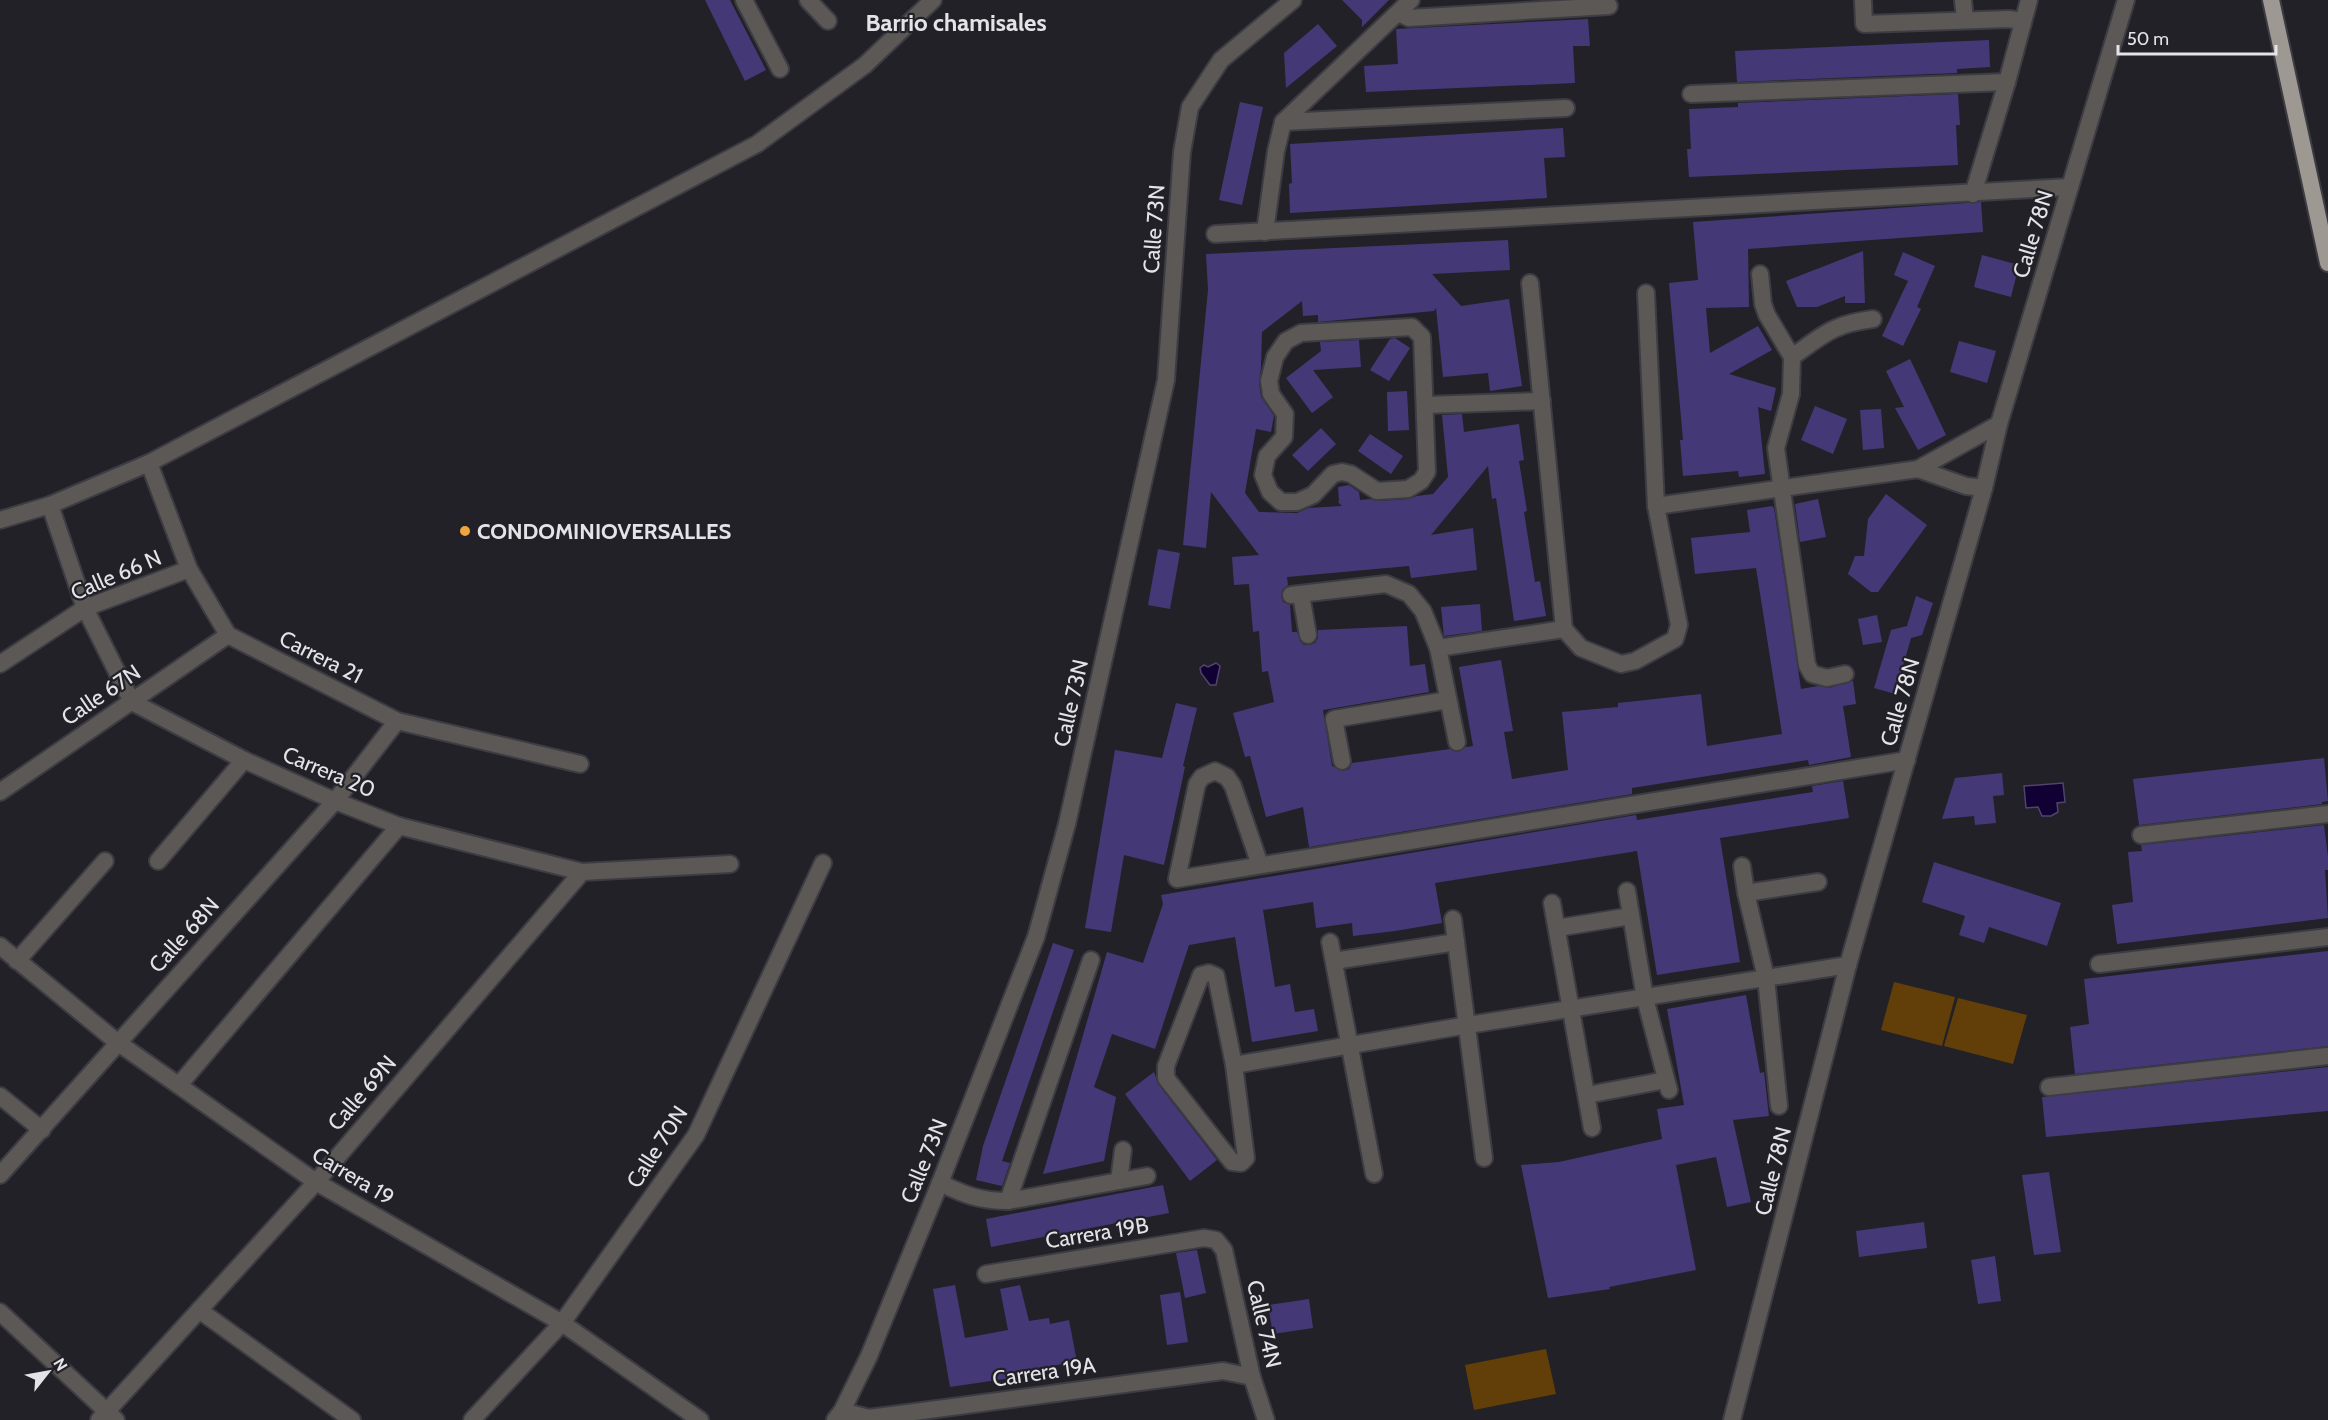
<svg xmlns="http://www.w3.org/2000/svg" width="2328" height="1420" viewBox="0 0 2328 1420" font-family="Cabin,sans-serif">
	<style>
		.green { fill: #623f09 }
		.water { fill: #110034; stroke: #50446a; stroke-width: 1.5 }
		.building { fill: #443976 }
		.lines { fill: none; stroke-linecap: round; stroke-linejoin: round }
		.minor-casing { stroke: #3d3c43; stroke-width: 20 }
		.trunk-casing { stroke: #3d3c43; stroke-width: 20 }
		.minor { stroke: #5b5856; stroke-width: 16 }
		.trunk { stroke: #9e9892; stroke-width: 16 }
		.poi-dot { fill: #f0a63f; stroke: #222128; stroke-width: 2 }
		.labels { text-anchor: middle; dominant-baseline: central; stroke-width: 4.5; stroke-linejoin: round; paint-order: stroke }
		.street-label { font-size: 22px; fill: #e4e4e8; stroke: #222128 }
		.poi-label { font-size: 22px; font-weight: bold; fill: #e4e4e8; stroke: #222128; text-anchor: start }
		.neighbourhood-label { font-size: 24px; font-weight: bold; fill: #e4e4e8; stroke: #222128 }
	</style>
	<rect width="100%" height="100%" fill="#222128"/>
	<g class="green">
		<polygon points="1894,982 1955,997 1942,1046 1881,1030"/>
		<polygon points="1958,998 2027,1015 2013,1064 1944,1046"/>
		<polygon points="1546,1349 1556,1394 1474,1410 1465,1365"/>
	</g>
	<g class="water">
		<polygon points="1216,663 1220,666 1216,685 1210,685 1201,673 1200,668 1204,665 1208,667"/>
		<polygon points="2063,783 2065,802 2057,803 2058,812 2051,816 2042,816 2038,807 2026,808 2024,786"/>
	</g>
	<g class="building">
		<polygon points="705,0 730,0 766,70 745,81"/>
		<polygon points="1342,0 1389,0 1362,27 1362,20"/>
		<polygon points="1588,19 1590,46 1573,46 1575,83 1366,92 1364,66 1398,64 1396,29"/>
		<polygon points="1318,24 1337,46 1286,88 1284,53"/>
		<polygon points="1989,40 1990,67 1957,69 1957,73 1737,82 1735,51"/>
		<polygon points="1958,94 1960,125 1956,125 1958,165 1689,177 1687,149 1691,149 1689,109 1738,107 1738,103"/>
		<polygon points="1240,102 1263,107 1242,205 1219,200"/>
		<polygon points="1563,128 1565,157 1544,158 1547,198 1290,213 1289,184 1292,183 1290,144"/>
		<polygon points="1981,202 1983,232 1748,249 1749,307 1706,308 1710,353 1758,326 1772,350 1729,374 1776,388 1771,411 1758,407 1765,474 1739,477 1738,471 1683,476 1680,440 1683,440 1669,283 1698,280 1693,222"/>
		<polygon points="1508,240 1510,270 1432,274 1461,306 1509,299 1522,386 1490,391 1488,373 1443,377 1436,308 1434,311 1318,322 1318,315 1303,316 1302,301 1262,332 1261,368 1259,383 1261,397 1274,416 1271,432 1256,429 1245,493 1259,512 1297,513 1309,508 1342,506 1338,502 1339,501 1338,487 1349,485 1359,492 1360,500 1370,499 1378,501 1409,499 1417,496 1433,494 1448,477 1442,415 1462,414 1464,432 1519,424 1524,460 1519,461 1527,511 1524,512 1535,582 1540,581 1546,616 1514,621 1496,498 1492,499 1488,466 1431,535 1473,528 1477,570 1411,578 1409,566 1287,577 1288,585 1282,590 1281,597 1283,602 1290,605 1292,632 1297,632 1300,641 1304,645 1309,645 1315,643 1318,638 1318,630 1407,626 1410,666 1425,664 1429,692 1323,710 1332,766 1343,771 1349,769 1352,763 1450,749 1458,752 1466,747 1473,746 1459,667 1501,660 1513,731 1504,732 1512,779 1568,770 1562,712 1618,707 1618,703 1701,694 1707,746 1782,734 1756,568 1695,574 1691,538 1750,532 1747,510 1772,506 1774,508 1801,689 1818,686 1829,688 1853,681 1856,704 1843,706 1851,757 1809,765 1808,760 1632,788 1632,794 1309,847 1303,807 1266,817 1250,756 1245,757 1233,713 1274,702 1268,671 1262,672 1259,631 1253,632 1249,584 1234,585 1232,557 1259,555 1211,492 1206,548 1183,545 1208,290 1206,254"/>
		<polygon points="1863,251 1865,303 1845,303 1845,296 1817,307 1797,307 1786,281"/>
		<polygon points="1903,252 1935,266 1917,307 1921,309 1903,346 1882,336 1908,281 1894,275"/>
		<polygon points="1982,255 2019,265 2011,297 1974,287"/>
		<polygon points="1395,338 1410,348 1389,381 1370,370 1390,339"/>
		<polygon points="1359,340 1361,367 1313,370 1333,397 1312,413 1286,378 1321,351 1320,342"/>
		<polygon points="1959,341 1996,351 1987,383 1950,372"/>
		<polygon points="1910,359 1946,435 1918,450 1895,408 1904,407 1886,371"/>
		<polygon points="1407,391 1409,430 1388,431 1387,392"/>
		<polygon points="1815,406 1847,419 1833,454 1801,440"/>
		<polygon points="1881,409 1884,448 1863,450 1860,410"/>
		<polygon points="1321,428 1336,444 1308,471 1292,455"/>
		<polygon points="1370,434 1403,456 1391,474 1358,451"/>
		<polygon points="1886,494 1927,525 1878,592 1871,592 1848,574 1855,556 1864,556 1868,519"/>
		<polygon points="1818,499 1826,537 1800,542 1795,504"/>
		<polygon points="1158,549 1180,553 1170,609 1148,605"/>
		<polygon points="1916,596 1933,603 1922,635 1911,638 1895,694 1874,688 1891,630 1907,626"/>
		<polygon points="1480,604 1482,631 1444,636 1441,607"/>
		<polygon points="1877,615 1882,642 1863,645 1858,619"/>
		<polygon points="1176,703 1197,708 1183,766 1185,767 1164,865 1124,855 1111,932 1085,928 1115,750 1162,758"/>
		<polygon points="2324,758 2328,801 2322,802 2322,804 2139,825 2133,779"/>
		<polygon points="2002,773 2004,795 1993,796 1996,823 1975,825 1974,816 1942,819 1955,778"/>
		<polygon points="1843,781 1849,818 1720,838 1740,962 1657,975 1637,851 1435,883 1442,923 1395,931 1353,936 1352,923 1316,928 1313,902 1263,910 1275,987 1290,984 1295,1012 1314,1009 1318,1031 1252,1042 1235,937 1189,945 1155,1049 1112,1034 1094,1087 1116,1097 1104,1161 1043,1174 1107,952 1143,963 1163,904 1161,895 1636,815 1637,820 1813,792 1812,786"/>
		<polygon points="2324,825 2328,857 2328,870 2325,870 2328,918 2117,944 2112,905 2133,902 2128,852 2142,851 2141,845"/>
		<polygon points="1934,862 2061,903 2047,946 1989,927 1984,943 1959,935 1965,916 1922,902"/>
		<polygon points="1053,943 1074,950 1002,1161 1010,1163 1009,1166 1002,1186 976,1180 983,1146"/>
		<polygon points="2328,951 2328,1046 2075,1074 2070,1027 2089,1024 2084,979"/>
		<polygon points="1746,995 1760,1073 1764,1072 1769,1116 1733,1120 1751,1202 1727,1207 1716,1157 1676,1165 1696,1270 1609,1287 1610,1289 1548,1298 1521,1165 1559,1162 1662,1139 1657,1109 1684,1105 1667,1009"/>
		<polygon points="2328,1067 2328,1111 2046,1137 2042,1097"/>
		<polygon points="1154,1072 1158,1084 1217,1160 1190,1181 1125,1094"/>
		<polygon points="2049,1172 2061,1252 2034,1255 2022,1175"/>
		<polygon points="1163,1185 1169,1213 991,1247 986,1219"/>
		<polygon points="1924,1222 1927,1248 1859,1257 1856,1231"/>
		<polygon points="1197,1250 1206,1293 1185,1298 1176,1253"/>
		<polygon points="1995,1256 2001,1301 1978,1304 1971,1260"/>
		<polygon points="955,1285 965,1338 1008,1330 1000,1289 1020,1285 1029,1321 1049,1318 1050,1324 1069,1320 1077,1362 1010,1372 1011,1378 950,1387 933,1289"/>
		<polygon points="1180,1292 1188,1342 1167,1345 1160,1295"/>
		<polygon points="1309,1299 1313,1328 1273,1334 1268,1305"/>
	</g>
	<g class="lines">
		<g class="minor-casing">
			<g id="minor">
				<polyline points="744,0 780,69"/>
				<polyline points="808,0 828,21"/>
				<polyline points="1863,0 1864,24 2009,19 2022,21"/>
				<polyline points="1963,0 1965,20"/>
				<polyline points="1398,13 1409,18 1609,6"/>
				<polyline points="1691,94 2007,82"/>
				<polyline points="1283,122 1566,108"/>
				<polyline points="1973,194 2007,82 2029,0"/>
				<polyline points="1265,232 1276,151 1283,122 1411,0"/>
				<polyline points="1215,234 2070,187"/>
				<polyline points="1760,274 1763,304 1767,315 1792,357 1791,394 1776,448 1807,665 1812,674 1827,678 1845,674"/>
				<polyline points="1530,283 1564,629 1581,648 1621,664 1635,661 1675,639 1679,625 1656,506 1646,293"/>
				<polygon points="1412,327 1422,337 1427,472 1421,481 1408,489 1377,491 1351,474 1342,472 1333,474 1313,495 1297,502 1281,502 1270,492 1263,475 1267,456 1284,437 1285,414 1271,394 1269,381 1275,357 1286,341 1301,333"/>
				<path d="M1792 357C1824 334 1833 324 1873 319"/>
				<polyline points="1426,405 1542,401"/>
				<polyline points="149,463 189,569 228,635 397,721 580,764"/>
				<polyline points="1918,469 1966,486 1984,488"/>
				<polyline points="50,505 85,608 132,702 244,760 335,801 399,826 582,872 730,864"/>
				<polyline points="1656,506 1918,469 1999,424"/>
				<polyline points="0,520 50,505 149,463 757,144 865,65 933,0"/>
				<polyline points="1291,595 1386,584 1409,594 1423,611 1438,648 1457,742"/>
				<polyline points="1301,595 1308,635"/>
				<polyline points="1438,648 1564,629"/>
				<polyline points="0,664 85,608 189,569"/>
				<polyline points="1342,761 1334,719 1448,700"/>
				<polyline points="0,792 228,635"/>
				<polyline points="2141,835 2328,814"/>
				<polyline points="158,861 244,760"/>
				<polyline points="1260,865 1233,786 1227,777 1215,771 1202,777 1197,784 1177,879 1907,760"/>
				<polyline points="1742,866 1746,893 1766,978 1779,1106"/>
				<polyline points="1627,891 1645,998 1669,1090"/>
				<polyline points="1746,893 1818,882"/>
				<polyline points="1552,903 1592,1128"/>
				<polyline points="1453,919 1484,1158"/>
				<polyline points="1557,928 1631,916"/>
				<polyline points="1330,942 1374,1174"/>
				<polyline points="0,946 117,1042 316,1182 562,1323 700,1420"/>
				<polyline points="17,961 105,861"/>
				<polyline points="1334,961 1456,942"/>
				<polyline points="2099,964 2328,937"/>
				<polygon points="1209,973 1216,976 1234,1065 1246,1158 1241,1163 1232,1162 1166,1078 1166,1066 1201,975"/>
				<polyline points="1234,1065 1468,1025 1848,965"/>
				<polyline points="179,1085 399,826"/>
				<polyline points="2049,1087 2328,1056"/>
				<polyline points="1587,1095 1666,1080"/>
				<polyline points="0,1096 42,1130"/>
				<polyline points="0,1175 335,801 397,721"/>
				<polyline points="1119,1181 1123,1150"/>
				<path d="M940 1183C965 1195 980 1201 1008 1201L1147 1176"/>
				<polyline points="1008,1201 1091,960"/>
				<polyline points="986,1274 1204,1238 1216,1240 1224,1250 1252,1377 1266,1420"/>
				<polyline points="199,1310 352,1420"/>
				<polyline points="0,1312 116,1420"/>
				<polyline points="842,1411 869,1418 1223,1371 1252,1377"/>
				<polyline points="99,1420 316,1182 582,872"/>
				<polyline points="472,1420 562,1323 696,1135 823,863"/>
				<polyline points="835,1420 842,1411 869,1356 940,1183 1036,937 1067,824 1166,380 1182,152 1190,107 1221,60 1293,0"/>
				<polyline points="1732,1420 1848,965 1984,488 1999,424 2126,0"/>
			</g>
		</g>
		<g class="trunk-casing">
			<polyline id="trunk" points="2271,0 2328,263"/>
		</g>
		<use href="#minor" class="minor"/>
		<use href="#trunk" class="trunk"/>
	</g>
	<circle class="poi-dot" cx="465" cy="531" r="6"/>
	<g class="labels">
		<g class="street-label">
			<text transform="translate(1154 229) rotate(-86)">Calle 73N</text>
			<text transform="translate(2033 234) rotate(-73)">Calle 78N</text>
			<text transform="translate(116 575) rotate(-23)">Calle 66 N</text>
			<text transform="translate(321 657) rotate(27)">Carrera 21</text>
			<text transform="translate(101 695) rotate(-34)">Calle 67N</text>
			<text transform="translate(1900 702) rotate(-74)">Calle 78N</text>
			<text transform="translate(1071 703) rotate(-77)">Calle 73N</text>
			<text transform="translate(329 772) rotate(23)">Carrera 20</text>
			<text transform="translate(184 935) rotate(-48)">Calle 68N</text>
			<text transform="translate(362 1093) rotate(-49)">Calle 69N</text>
			<text transform="translate(657 1147) rotate(-57)">Calle 70N</text>
			<text transform="translate(924 1161) rotate(-68)">Calle 73N</text>
			<text transform="translate(1773 1171) rotate(-76)">Calle 78N</text>
			<text transform="translate(353 1176) rotate(31)">Carrera 19</text>
			<text transform="translate(1097 1233) rotate(-9)">Carrera 19B</text>
			<text transform="translate(1264 1324) rotate(77)">Calle 74N</text>
			<text transform="translate(1044 1372) rotate(-8)">Carrera 19A</text>
		</g>
		<g class="poi-label">
			<text x="477" y="531">CONDOMINIOVERSALLES</text>
		</g>
		<g class="neighbourhood-label">
			<text x="956" y="22">Barrio chamisales</text>
		</g>
	</g>
	<g transform="translate(48 1372) rotate(59)" stroke="#222128" stroke-width="4.5" paint-order="stroke">
	<path d="M0-4.5L10 22L0 15L-10 22Z" fill="#e4e4e8"/>
	<text y="-9" font-size="16" font-weight="bold" text-anchor="middle" fill="#e4e4e8">N</text>
	</g>
	<path d="M2118 45v9h158v-9" fill="none" stroke="#e4e4e8" stroke-width="3"/>
	<text x="2127" y="45" font-size="18" fill="#e4e4e8" stroke="#222128" stroke-width="4.5" paint-order="stroke">50 m</text>
</svg>
